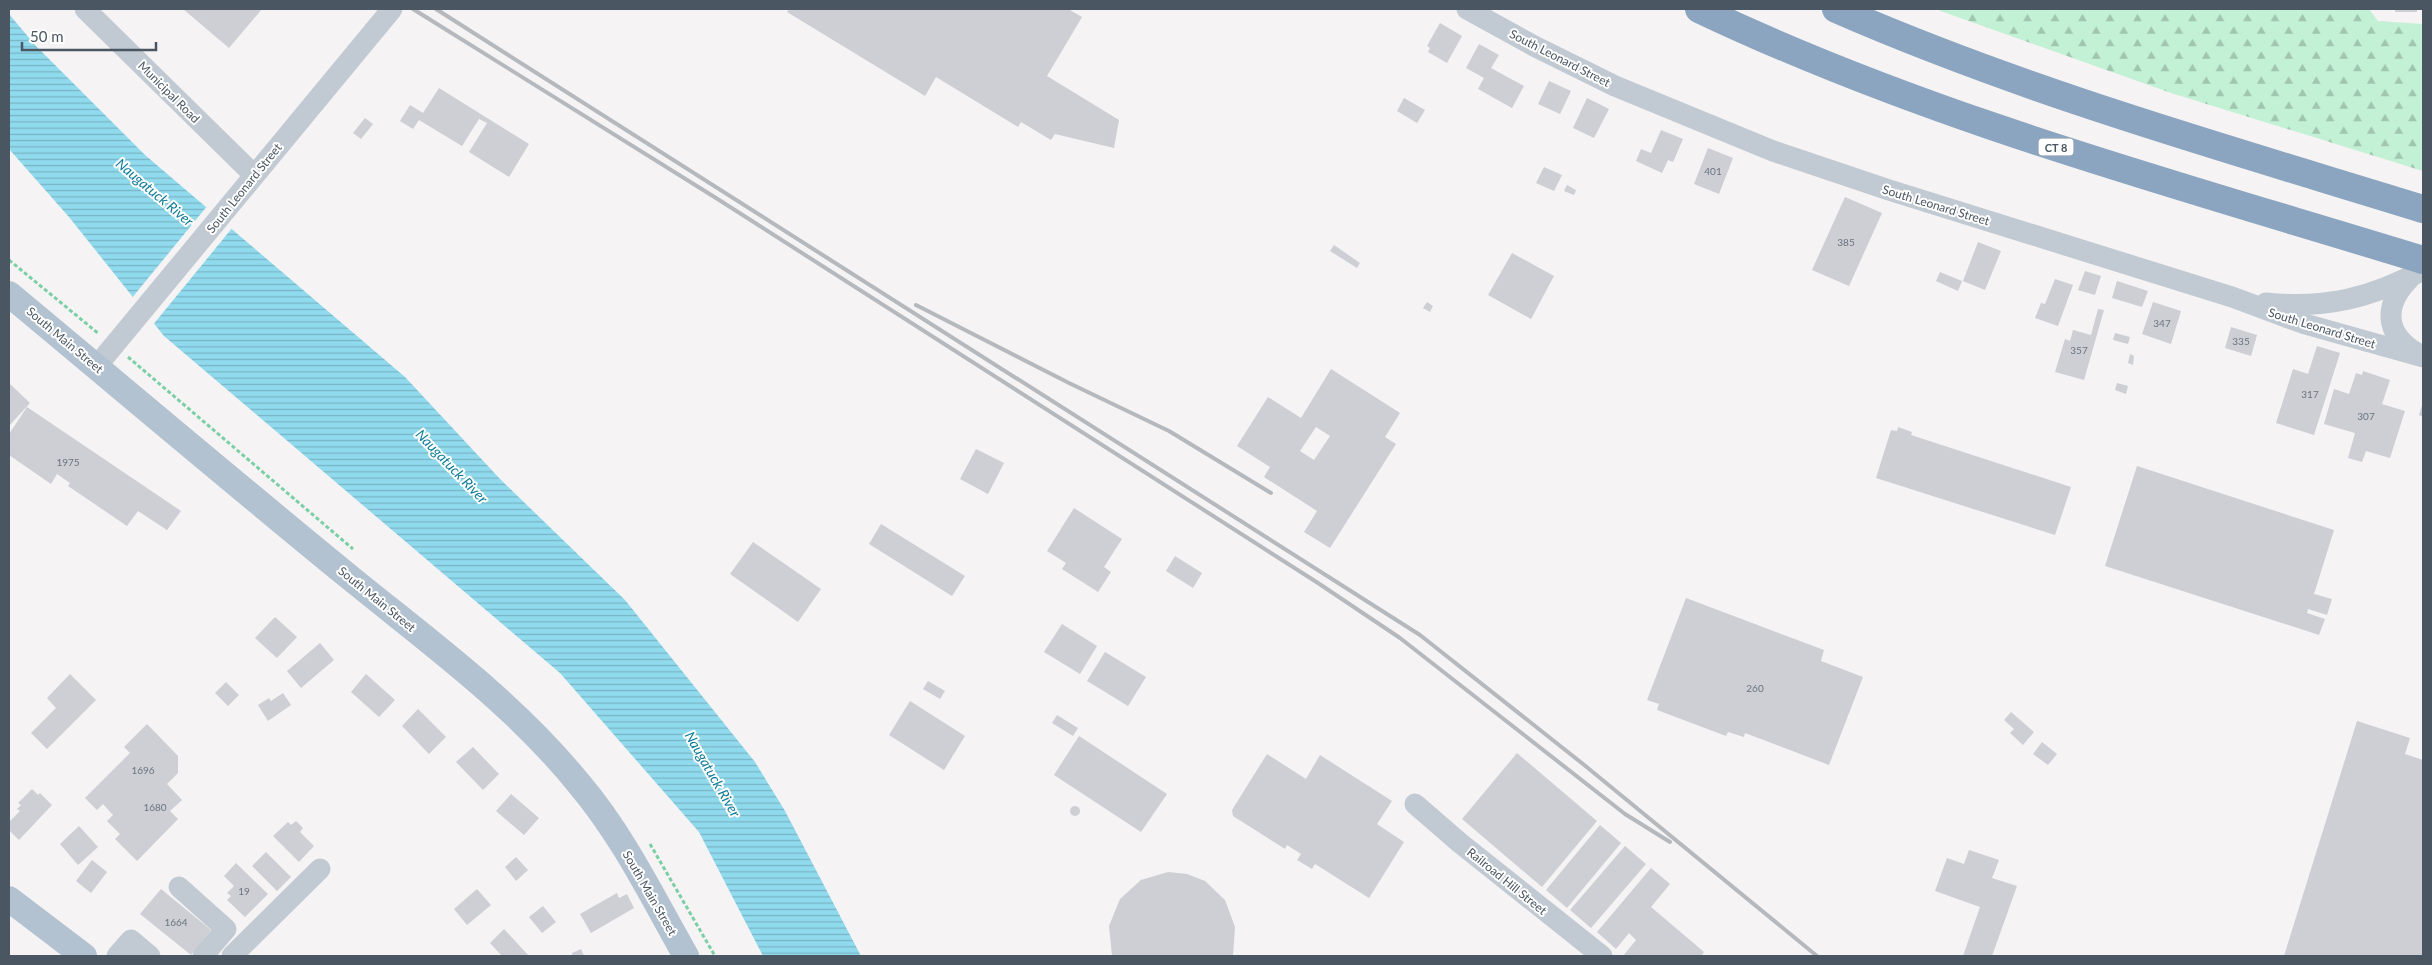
<svg xmlns="http://www.w3.org/2000/svg" width="2432" height="965" viewBox="0 0 2432 965" font-family="Lato,sans-serif">
	<style>
		.forest { fill: url(#forest-firs) }
		.water { fill: url(#water-rules) }
		.pier { fill: #f5f3f3 }
		.building { fill: #cdcfd5; fill-rule: evenodd }
		.lines { fill: none; stroke-linecap: round; stroke-linejoin: round }
		.path { stroke: #7ad0a6; stroke-width: 3; stroke-dasharray: 4 2.5; stroke-linecap: butt }
		.minor { stroke: #c1cad2; stroke-width: 21 }
		.major { stroke: #b3c2d1; stroke-width: 26 }
		.highway { stroke: #8ba5c1; stroke-width: 28 }
		.rail { stroke: #b5b8bd; stroke-width: 4 }
		.labels { text-anchor: middle; dominant-baseline: central; stroke-width: 4; stroke-linejoin: round; paint-order: stroke }
		.number-label { font-size: 10px; fill: #6b747e }
		.shield { fill: #fff; stroke: #808990; stroke-width: 1 }
		.shield-label { font-size: 11px; font-weight: bold; fill: #4a5661 }
		.street-label { font-size: 12px; fill: #4a5661; stroke: #fff }
		.water-label { font-size: 14px; font-style: italic; fill: #0c7c9b; stroke: #fff }
	</style>
	<defs>
		<pattern id="forest-firs" width="22" height="20" patternUnits="userSpaceOnUse" patternTransform="scale(1.25)"><rect width="22" height="20" fill="#c3f1d5"/><path d="M5 1l3.5 6h-7zM16 11l3.5 6h-7z" fill="#a0c6b0"/></pattern>
		<pattern id="water-rules" width="6" height="5" patternUnits="userSpaceOnUse" patternTransform="scale(1.25)"><rect width="6" height="5" fill="#90daee"/><path d="M0 2.5h6" fill="none" stroke="#78b4c4"/></pattern>
	</defs>
	<rect width="100%" height="100%" fill="#f5f3f3"/>
	<polygon class="forest" points="1935,9 2369,9 2378,21 2423,24 2423,171 2171,93"/>
	<polygon class="water" points="9,14 35,45 145,155 405,377 500,479 625,600 755,762 785,811 861,956 763,956 699,832 560,673 164,336 69,217 9,149"/>
	<polygon class="pier" points="208,205 233,227 152,326 131,299"/>
	<g class="building">
		<polygon points="183,9 262,9 229,48"/>
		<polygon points="789,9 1068,9 1082,17 1047,76 1119,120 1114,148 1055,134 1051,140 1021,122 1018,127 936,77 925,96 787,12"/>
		<rect x="2395" y="9" width="22" height="3"/>
		<polygon points="1440,23 1462,36 1447,63 1428,52 1430,48 1427,46"/>
		<polygon points="1479,44 1499,55 1491,68 1524,86 1512,108 1478,89 1484,78 1466,68"/>
		<polygon points="1549,81 1571,91 1560,114 1538,104"/>
		<polygon points="439,88 529,144 509,177 469,152 487,123 479,119 462,146 419,120 413,129 400,121 410,105 423,113"/>
		<polygon points="1404,98 1425,110 1417,123 1397,111"/>
		<polygon points="1587,98 1609,109 1594,138 1573,128"/>
		<polygon points="365,118 373,124 361,139 353,133"/>
		<polygon points="1661,130 1683,139 1673,162 1668,160 1662,173 1636,161 1641,149 1651,153"/>
		<polygon points="1708,148 1733,158 1719,194 1694,184"/>
		<polygon points="1544,167 1562,175 1554,191 1536,183"/>
		<polygon points="1567,185 1576,190 1574,195 1564,191"/>
		<polygon points="1845,197 1882,213 1849,286 1812,270"/>
		<polygon points="1978,242 2001,251 1985,290 1963,281"/>
		<polygon points="1334,245 1360,263 1357,268 1330,251"/>
		<polygon points="1512,253 1554,276 1531,319 1488,295"/>
		<polygon points="2085,271 2101,276 2095,295 2078,290"/>
		<polygon points="1940,272 1962,281 1958,291 1936,281"/>
		<polygon points="2055,279 2073,285 2058,326 2035,318 2041,303 2045,304"/>
		<polygon points="2117,281 2148,291 2142,307 2112,298"/>
		<polygon points="1427,302 1433,306 1430,312 1423,308"/>
		<polygon points="2153,302 2181,311 2171,344 2142,334"/>
		<polygon points="2098,309 2104,310 2084,380 2055,372 2065,339 2070,341 2073,330 2091,335"/>
		<polygon points="2231,327 2257,335 2251,356 2225,348"/>
		<polygon points="2115,333 2130,337 2128,344 2113,340"/>
		<polygon points="2317,346 2340,353 2314,435 2276,423 2293,369 2308,374"/>
		<polygon points="2130,354 2134,356 2133,365 2128,363"/>
		<path d="M1331 369 1400 413 1385 437 1396 444 1330 548 1304 532 1317 511 1264 477 1270 467 1237 446 1268 397 1301 418ZM1316 427 1330 436 1314 460 1300 451Z"/>
		<polygon points="2363,371 2390,380 2382,404 2405,411 2390,458 2366,451 2362,462 2348,458 2355,433 2324,424 2334,389 2349,394 2356,373 2362,375"/>
		<polygon points="9,383 30,403 9,426"/>
		<polygon points="2117,383 2128,386 2126,394 2115,390"/>
		<polygon points="2423,402 2423,417 2419,415"/>
		<polygon points="27,407 181,511 167,530 138,511 127,526 68,486 70,483 57,474 51,484 9,455 9,434"/>
		<polygon points="1898,427 1912,432 1911,435 2071,487 2055,535 1876,478 1891,430 1897,431"/>
		<polygon points="976,449 1004,463 988,494 960,479"/>
		<polygon points="2137,466 2334,530 2314,594 2332,599 2327,615 2308,609 2307,613 2325,619 2319,635 2105,566"/>
		<polygon points="1074,508 1122,539 1104,567 1111,572 1098,592 1062,569 1066,563 1047,551"/>
		<polygon points="881,524 965,576 952,596 869,544"/>
		<polygon points="753,542 821,589 798,622 730,574"/>
		<polygon points="1175,556 1202,573 1193,588 1166,571"/>
		<polygon points="1686,598 1824,650 1821,661 1863,677 1829,765 1745,733 1744,737 1728,732 1726,736 1657,710 1659,704 1647,700"/>
		<polygon points="275,617 297,637 277,658 255,638"/>
		<polygon points="1062,624 1097,646 1080,674 1044,652"/>
		<polygon points="320,643 334,660 301,688 287,671"/>
		<polygon points="1105,652 1146,677 1128,706 1087,681"/>
		<polygon points="70,674 96,700 47,749 31,733 56,708 47,698"/>
		<polygon points="366,674 395,700 379,717 351,692"/>
		<polygon points="928,681 945,691 940,699 923,689"/>
		<polygon points="226,682 239,695 228,706 215,693"/>
		<polygon points="283,693 291,705 268,721 258,705 269,698 271,701"/>
		<polygon points="910,701 965,736 944,770 889,735"/>
		<polygon points="418,709 446,737 429,754 402,726"/>
		<polygon points="2011,712 2034,732 2023,745 2010,733 2014,729 2004,720"/>
		<polygon points="1057,715 1078,728 1073,736 1052,723"/>
		<polygon points="2357,721 2410,738 2405,754 2423,760 2423,956 2284,956"/>
		<polygon points="147,724 178,756 178,773 167,784 182,800 170,811 178,819 137,861 115,839 120,834 107,821 113,815 103,804 97,810 85,798 130,753 124,747"/>
		<polygon points="1079,736 1167,794 1141,832 1054,775"/>
		<polygon points="2042,742 2057,754 2048,765 2033,754"/>
		<polygon points="473,747 499,774 483,790 456,762"/>
		<polygon points="1517,753 1597,821 1542,887 1462,819"/>
		<polygon points="1267,754 1306,779 1320,755 1392,801 1377,824 1404,842 1369,898 1315,864 1312,869 1297,860 1301,854 1287,845 1285,849 1233,816 1232,810"/>
		<polygon points="32,789 38,795 40,793 52,805 19,840 9,830 9,822 20,811 17,809 21,805 18,803"/>
		<polygon points="511,794 539,818 524,835 496,811"/>
		<circle cx="1075" cy="811" r="5"/>
		<polygon points="296,821 303,828 300,832 314,846 299,862 273,836 288,822 291,825"/>
		<polygon points="1600,825 1621,843 1567,908 1546,890"/>
		<polygon points="79,826 98,847 78,865 60,844"/>
		<polygon points="1625,846 1646,864 1591,928 1570,910"/>
		<polygon points="1969,850 1999,860 1992,878 2017,886 1992,956 1963,956 1980,907 1935,891 1947,858 1964,864"/>
		<polygon points="266,852 291,877 277,891 252,866"/>
		<polygon points="516,857 528,870 516,881 505,867"/>
		<polygon points="92,860 107,872 91,893 76,881"/>
		<polygon points="236,863 268,894 245,917 227,900 231,896 227,893 234,886 224,876"/>
		<polygon points="1651,868 1670,884 1651,907 1704,952 1701,956 1623,956 1636,940 1629,933 1616,949 1597,932"/>
		<polygon points="1168,872 1187,874 1205,881 1225,900 1235,927 1233,956 1112,956 1109,926 1120,899 1141,880"/>
		<polygon points="161,889 211,930 191,955 140,914"/>
		<polygon points="477,889 491,905 467,925 454,909"/>
		<polygon points="617,893 619,898 627,894 634,908 591,933 580,914"/>
		<polygon points="543,906 556,922 542,933 529,917"/>
		<polygon points="504,929 529,956 502,956 490,943"/>
		<polygon points="581,949 584,956 572,956 572,953"/>
	</g>
	<g class="lines">
		<g class="path">
			<polyline points="9,260 99,334"/>
			<polyline points="128,357 353,549"/>
			<polyline points="650,844 715,956"/>
		</g>
		<g class="minor">
			<polyline points="85,9 254,175"/>
			<polyline points="1467,9 1534,46 1615,86 1773,151 1889,190 2232,297 2305,324 2423,357"/>
			<path d="M2410 278C2384 304 2383 333 2417 353"/>
			<path d="M2266 303C2326 309 2371 298 2423 270"/>
			<polyline points="96,367 392,9"/>
			<polyline points="1415,804 1460,843 1602,956"/>
			<polyline points="179,887 226,929 203,956"/>
			<polyline points="117,956 131,940 150,956"/>
			<polyline points="232,956 320,869"/>
		</g>
		<g class="major">
			<path d="M9 294C122 388 234 483 348 576 429 642 514 703 580 785 623 836 653 898 686 956"/>
			<polyline points="9,899 84,956"/>
		</g>
		<g class="highway">
			<path d="M1699 9C1930 119 2179 185 2423 260"/>
			<path d="M1836 9C2026 92 2225 148 2423 209"/>
		</g>
		<g class="rail">
			<polyline points="413,9 716,198 1318,583 1400,638 1625,814 1670,842"/>
			<polyline points="436,9 1420,635 1583,764 1817,956"/>
			<polyline points="916,305 1069,383 1169,431 1271,493"/>
		</g>
	</g>
	<g class="labels">
		<g class="number-label">
			<text x="1713" y="171">401</text>
			<text x="1846" y="242">385</text>
			<text x="2162" y="323">347</text>
			<text x="2241" y="341">335</text>
			<text x="2079" y="350">357</text>
			<text x="2310" y="394">317</text>
			<text x="2366" y="416">307</text>
			<text x="68" y="462">1975</text>
			<text x="1755" y="688">260</text>
			<text x="143" y="770">1696</text>
			<text x="155" y="807">1680</text>
			<text x="244" y="891">19</text>
			<text x="176" y="922">1664</text>
		</g>
		<rect class="shield" x="2038.5" y="138.5" width="35" height="17" rx="4"/>
		<g class="shield-label">
			<text x="2056" y="147">CT 8</text>
		</g>
		<g class="street-label">
			<text transform="translate(1560 58) rotate(27)">South Leonard Street</text>
			<text transform="translate(169 92) rotate(45)">Municipal Road</text>
			<text transform="translate(244 188) rotate(-51)">South Leonard Street</text>
			<text transform="translate(1936 205) rotate(17)">South Leonard Street</text>
			<text transform="translate(2322 328) rotate(17)">South Leonard Street</text>
			<text transform="translate(65 340) rotate(40)">South Main Street</text>
			<text transform="translate(377 599) rotate(39)">South Main Street</text>
			<text transform="translate(1507 881) rotate(39)">Railroad Hill Street</text>
			<text transform="translate(650 893) rotate(60)">South Main Street</text>
		</g>
		<g class="water-label">
			<text transform="translate(155 192) rotate(40)">Naugatuck River</text>
			<text transform="translate(452 466) rotate(46)">Naugatuck River</text>
			<text transform="translate(713 774) rotate(60)">Naugatuck River</text>
		</g>
	</g>
	<rect width="2432" height="965" fill="none" stroke="#4a5661" stroke-width="20"/>
	<path d="M22 42v8h134v-8" fill="none" stroke="#4a5661" stroke-width="2.5"/>
	<text x="30" y="42" font-size="15" fill="#4a5661" stroke="#ffffff" stroke-width="4" paint-order="stroke">50 m</text>
</svg>
